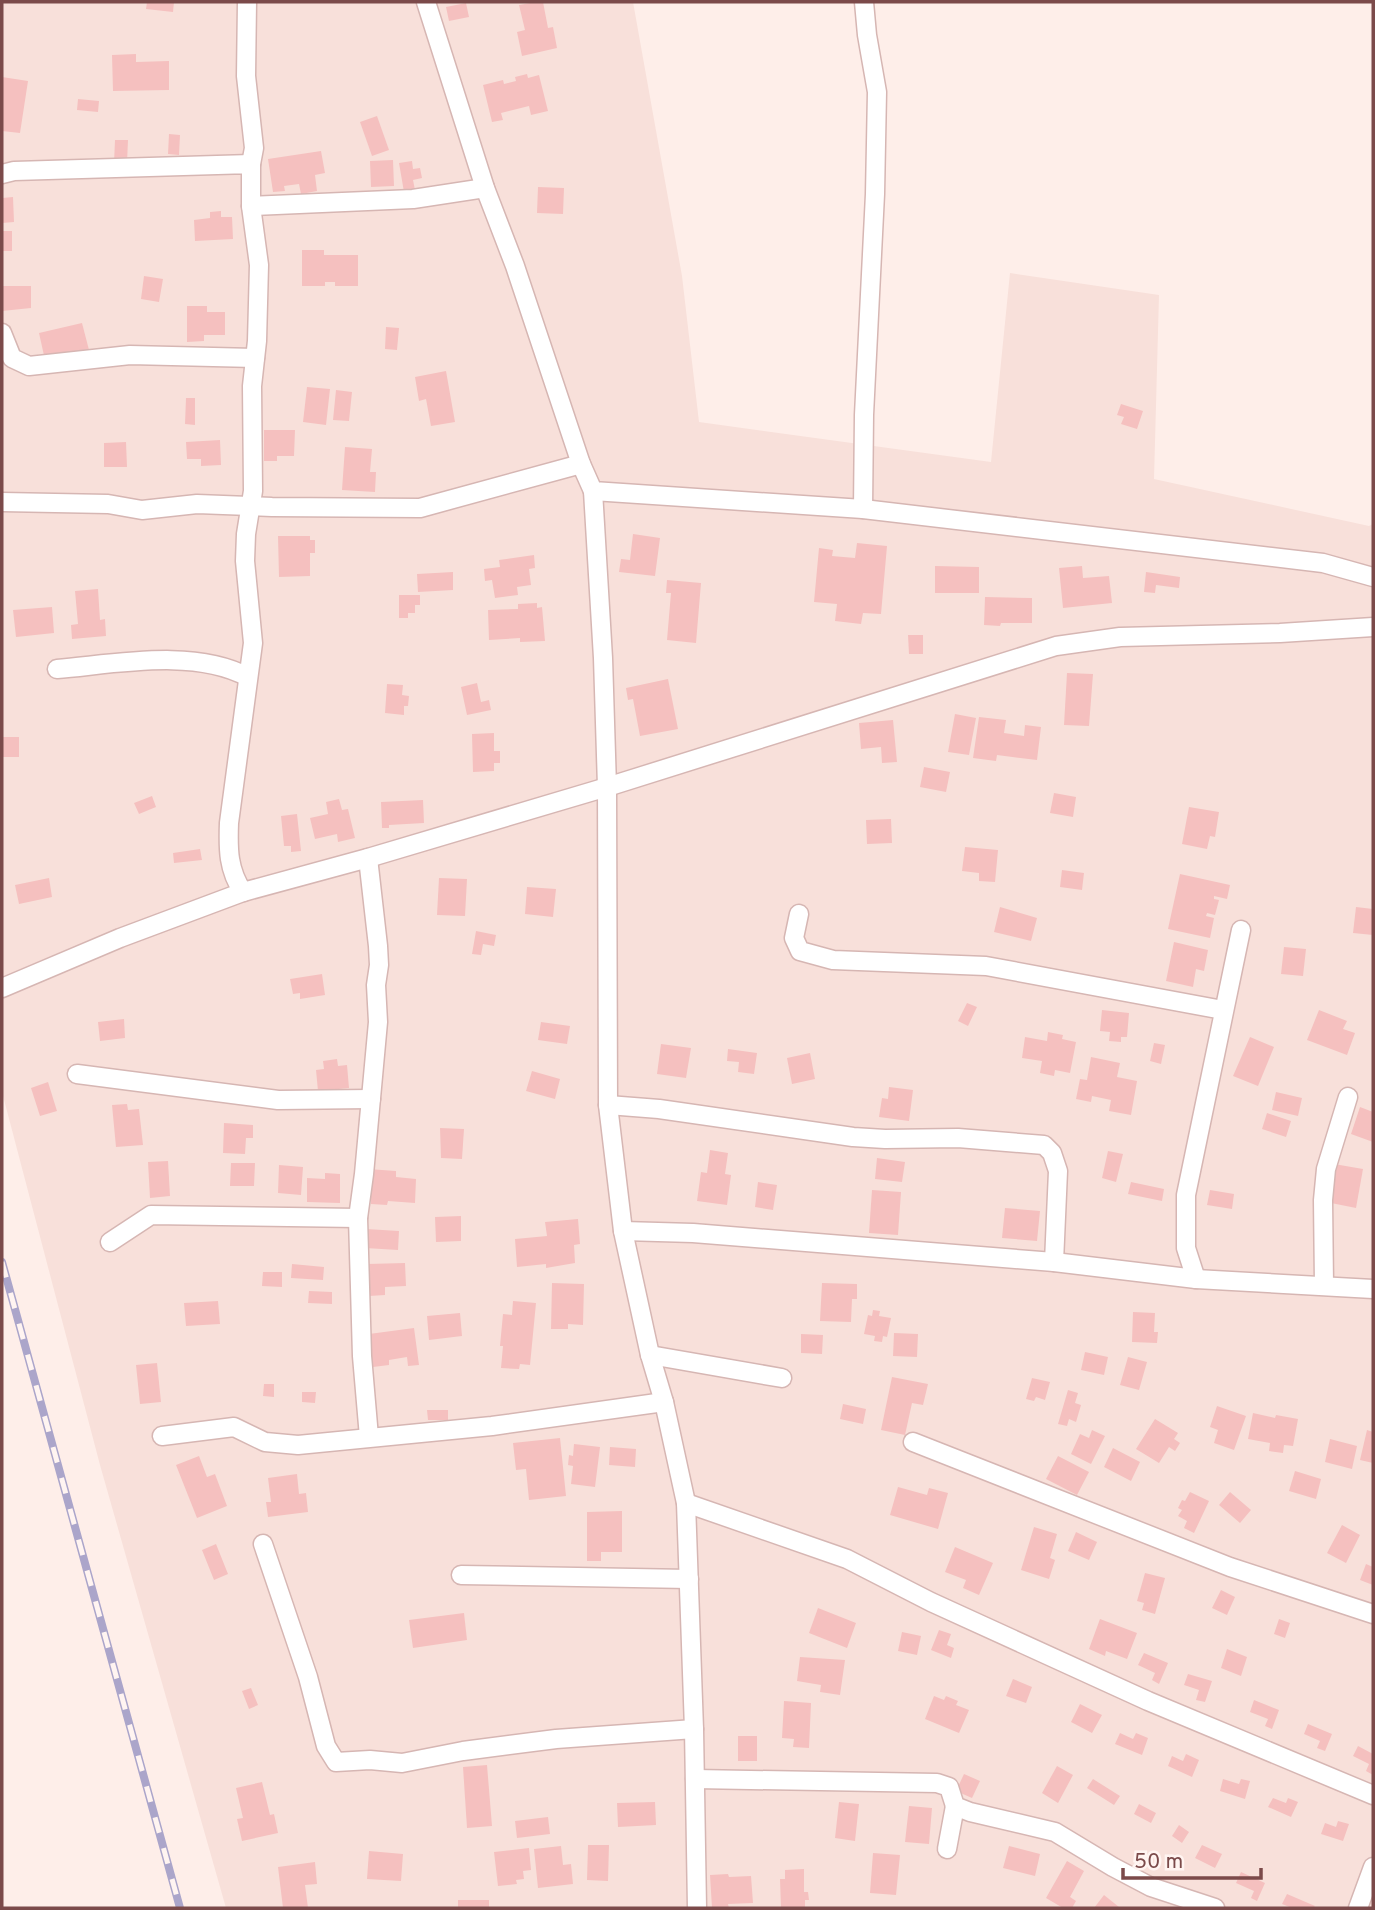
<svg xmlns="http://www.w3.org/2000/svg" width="1375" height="1910" viewBox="0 0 1375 1910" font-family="Overpass,sans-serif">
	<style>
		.residential { fill: #f8e0da }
		.building { fill: #f5c0bf }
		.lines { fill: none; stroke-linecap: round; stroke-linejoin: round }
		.minor-casing { stroke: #d6b6b3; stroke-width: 21 }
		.minor { stroke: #fff; stroke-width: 18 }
		.rail-casing { stroke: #aba5ca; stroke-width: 8 }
		.rail { stroke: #fff4f1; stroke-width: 5; stroke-dasharray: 16; stroke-linecap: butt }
	</style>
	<rect width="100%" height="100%" fill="#feeee9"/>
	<polygon class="residential" points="2,2 633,2 682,276 699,422 991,462 1010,273 1159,295 1154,479 1369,526 1373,524 1373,1908 226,1908 100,1465 2,1092"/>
	<g class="building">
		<polygon points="147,2 174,2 173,12 146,9"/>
		<polygon points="536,2 543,2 548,28 553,27 557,48 522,56 517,32 525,30 519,5"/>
		<polygon points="466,3 469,17 449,21 446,7"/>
		<polygon points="136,54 136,62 169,61 169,90 113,91 112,55"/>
		<polygon points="527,74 528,78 539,75 548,111 531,115 529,106 501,113 503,120 492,122 483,85 503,80 504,84 516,81 515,77"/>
		<polygon points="2,77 28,81 20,133 2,131"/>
		<polygon points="78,99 99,101 98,112 77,110"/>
		<polygon points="377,116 389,150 372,156 360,122"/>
		<polygon points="169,134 180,135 179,155 168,154"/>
		<polygon points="115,140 128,140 127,163 114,163"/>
		<polygon points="321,151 325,173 315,175 317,191 301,194 299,184 284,186 285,191 273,192 268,159"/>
		<polygon points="393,160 394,186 371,187 370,161"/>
		<polygon points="412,161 413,169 420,168 422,178 413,180 415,190 404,192 399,163"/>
		<polygon points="538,187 564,188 563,214 537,213"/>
		<polygon points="13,197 14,222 2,223 2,198"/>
		<polygon points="221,211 221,217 232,217 233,239 195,241 194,220 210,218 210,212"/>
		<rect x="2" y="231" width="10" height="20"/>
		<polygon points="302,250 324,250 324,255 358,255 358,286 335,286 335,282 325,282 325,286 302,286"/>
		<polygon points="144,276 163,279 159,302 141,299"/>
		<polygon points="2,286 31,286 31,308 2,311"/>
		<polygon points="187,306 207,306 207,312 225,312 225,335 204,335 204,341 187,342"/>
		<polygon points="82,323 89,350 45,360 39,333"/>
		<polygon points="386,327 399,328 397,350 385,349"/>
		<polygon points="446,371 455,422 431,426 426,399 419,401 415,377"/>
		<polygon points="307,387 330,389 326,425 303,422"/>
		<polygon points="336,390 352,392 349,421 333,420"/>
		<polygon points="186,398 195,398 195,425 185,424"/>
		<polygon points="1121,404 1143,411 1137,429 1121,424 1124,417 1117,415"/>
		<polygon points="264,430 295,430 294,456 277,456 277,461 264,461"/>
		<polygon points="220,440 221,465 201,466 201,459 187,459 186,442"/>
		<polygon points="126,442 127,467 104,467 104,443"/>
		<polygon points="345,447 372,449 370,472 376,472 375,492 342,490"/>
		<polygon points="633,534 660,538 655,576 619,572 621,559 630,560"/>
		<polygon points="278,536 310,536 310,540 315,540 315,553 310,553 310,576 279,577"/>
		<polygon points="857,543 887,546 881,614 863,613 861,624 835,621 837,604 814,602 819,548 833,550 832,556 855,558"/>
		<polygon points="534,555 535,568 529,569 531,585 517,587 518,595 495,598 492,580 485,581 484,569 500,567 499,560"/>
		<polygon points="935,566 979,567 979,593 935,593"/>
		<polygon points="1082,566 1083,578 1109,576 1112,603 1063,608 1059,568"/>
		<polygon points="453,572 453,590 418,592 417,574"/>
		<polygon points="1146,572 1180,577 1179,588 1156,585 1155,593 1144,592"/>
		<polygon points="667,580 701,583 696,643 667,640 671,593 666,593"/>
		<polygon points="98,589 100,620 105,619 106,636 72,639 71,625 78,624 75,591"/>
		<polygon points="399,595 420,595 420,605 415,605 415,613 408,613 408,618 399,618"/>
		<polygon points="985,597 1032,598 1032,623 1001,623 1000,626 984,625"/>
		<polygon points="537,603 537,608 542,607 545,641 520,642 520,638 489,640 488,610 518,609 518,604"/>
		<polygon points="52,607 54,633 16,637 13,610"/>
		<polygon points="908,635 923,635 923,654 909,654"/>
		<polygon points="1067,673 1093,674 1089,726 1064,725"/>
		<polygon points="668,679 678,729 640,736 633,699 628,700 626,688"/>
		<polygon points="477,683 481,702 489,700 491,710 467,715 461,687"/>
		<polygon points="387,684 403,685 402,695 409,696 408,706 404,706 404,715 385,713"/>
		<polygon points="955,714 976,718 969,755 948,752"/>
		<polygon points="979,717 1006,720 1004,733 1024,736 1025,725 1041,727 1037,760 997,755 996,761 973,758"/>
		<polygon points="893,720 897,762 882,763 881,747 861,749 859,723"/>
		<polygon points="494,733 494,751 500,751 500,763 494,763 494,771 473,772 472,734"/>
		<rect x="2" y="737" width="17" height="20"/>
		<polygon points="924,767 950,772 946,792 920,787"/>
		<polygon points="1054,793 1076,797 1073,817 1050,813"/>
		<polygon points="152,796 156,807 139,814 134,803"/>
		<polygon points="339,799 342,810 348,809 355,838 338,842 337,834 315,839 310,818 328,814 326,802"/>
		<polygon points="423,800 424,823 389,825 389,828 382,828 381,802"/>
		<polygon points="1189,807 1219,812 1215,837 1210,836 1207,849 1182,844"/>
		<polygon points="297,814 301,851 291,852 291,846 284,846 281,816"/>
		<polygon points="891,819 892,843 867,844 866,820"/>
		<polygon points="965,847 998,850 995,882 979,881 979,873 962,871"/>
		<polygon points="200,849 202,860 174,863 173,853"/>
		<polygon points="1062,870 1084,873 1082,890 1060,887"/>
		<polygon points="1180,874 1230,885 1227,899 1214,896 1214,899 1219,900 1215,915 1207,913 1206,916 1214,918 1210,938 1168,929"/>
		<polygon points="49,878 52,897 19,904 15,885"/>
		<polygon points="439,878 467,879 465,916 437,915"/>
		<polygon points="527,887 556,889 553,917 525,914"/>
		<polygon points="1000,907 1037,918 1031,941 994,932"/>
		<polygon points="1356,907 1373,909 1373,935 1353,933"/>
		<polygon points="476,931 496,935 494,946 483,944 481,955 472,954"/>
		<polygon points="1174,942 1208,950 1204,971 1196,969 1193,987 1166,981"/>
		<polygon points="1284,947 1306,949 1303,976 1281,974"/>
		<polygon points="322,974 325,995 300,999 300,993 293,994 290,979"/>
		<polygon points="967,1003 977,1007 968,1026 958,1021"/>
		<polygon points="1102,1010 1129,1013 1127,1037 1121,1037 1121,1042 1109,1041 1110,1032 1100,1031"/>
		<polygon points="1319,1010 1347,1021 1343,1029 1355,1033 1347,1055 1307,1040"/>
		<polygon points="124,1019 125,1038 100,1041 98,1022"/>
		<polygon points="541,1022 570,1026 567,1044 538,1040"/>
		<polygon points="1048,1032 1063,1035 1062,1039 1076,1042 1070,1073 1055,1070 1054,1076 1040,1073 1042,1061 1022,1058 1025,1037 1047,1041"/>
		<polygon points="1250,1037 1274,1047 1258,1086 1233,1076"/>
		<polygon points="1154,1043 1165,1045 1161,1064 1150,1061"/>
		<polygon points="661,1044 691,1048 686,1078 657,1074"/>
		<polygon points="728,1049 757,1053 754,1074 738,1072 739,1062 727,1061"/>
		<polygon points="810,1053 815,1079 792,1084 787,1058"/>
		<polygon points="1091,1057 1120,1063 1117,1077 1137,1081 1131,1115 1109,1111 1111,1100 1092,1096 1091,1102 1076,1099 1080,1079 1087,1080"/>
		<polygon points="337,1059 338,1066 347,1065 349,1088 318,1091 316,1070 324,1069 323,1061"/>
		<polygon points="532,1071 560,1079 555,1099 526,1091"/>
		<polygon points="48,1082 57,1111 40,1116 31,1088"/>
		<polygon points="889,1087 913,1090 909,1121 879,1117 882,1098 888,1099"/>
		<polygon points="1276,1092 1302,1098 1298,1116 1272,1110"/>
		<polygon points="127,1104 128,1110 139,1109 143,1145 116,1147 112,1105"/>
		<polygon points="1360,1107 1373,1112 1373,1142 1351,1134"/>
		<polygon points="1267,1113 1291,1121 1286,1137 1262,1129"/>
		<polygon points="224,1123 253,1125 253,1138 246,1138 245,1154 223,1153"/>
		<polygon points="440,1128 464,1129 462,1159 441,1158"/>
		<polygon points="710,1150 728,1153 725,1174 731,1175 727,1205 697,1201 701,1172 707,1173"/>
		<polygon points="1108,1151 1123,1154 1116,1182 1102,1178"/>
		<polygon points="877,1158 905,1162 902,1182 875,1179"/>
		<polygon points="168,1161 170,1196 150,1198 148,1162"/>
		<polygon points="231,1163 255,1163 254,1186 230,1186"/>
		<polygon points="1334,1164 1363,1169 1356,1208 1326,1202"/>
		<polygon points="279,1165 303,1167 301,1195 278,1193"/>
		<polygon points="368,1169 396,1171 396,1177 416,1179 415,1203 388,1201 387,1205 371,1204 371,1198 366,1197"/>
		<polygon points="325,1173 340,1174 340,1203 307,1202 307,1178 325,1179"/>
		<polygon points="758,1182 777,1185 773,1210 755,1207"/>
		<polygon points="1131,1182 1164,1189 1162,1201 1128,1194"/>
		<polygon points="872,1190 901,1192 898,1235 869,1233"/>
		<polygon points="1210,1190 1234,1194 1232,1209 1207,1205"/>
		<polygon points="1005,1208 1040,1211 1037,1241 1002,1238"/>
		<polygon points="461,1216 461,1241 436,1242 435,1217"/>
		<polygon points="578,1219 580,1244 574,1245 575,1263 546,1268 546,1264 517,1267 515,1239 547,1236 545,1222"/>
		<polygon points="366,1229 399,1231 398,1250 365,1248"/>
		<polygon points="405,1263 406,1286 385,1287 385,1295 369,1296 367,1264"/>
		<polygon points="292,1264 324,1267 323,1280 291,1278"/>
		<polygon points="263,1272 282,1272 282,1287 262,1286"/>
		<polygon points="552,1283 584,1284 583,1325 568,1324 568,1329 551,1329"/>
		<polygon points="822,1283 857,1284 857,1299 852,1299 851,1322 820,1321"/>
		<polygon points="309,1291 332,1292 332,1304 308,1303"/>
		<polygon points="218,1301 220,1324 186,1326 184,1303"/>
		<polygon points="513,1301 536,1303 530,1365 520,1364 519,1369 501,1368 503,1346 500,1346 503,1314 512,1315"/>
		<polygon points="873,1310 880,1311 879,1316 891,1318 887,1337 883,1336 882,1342 874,1341 875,1336 864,1334 868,1315 872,1316"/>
		<polygon points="1133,1312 1155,1313 1154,1332 1158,1332 1157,1343 1132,1342"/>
		<polygon points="460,1313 462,1336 429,1340 427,1316"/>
		<polygon points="414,1328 419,1365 408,1366 407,1357 389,1360 389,1365 373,1367 369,1334"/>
		<polygon points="894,1333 918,1334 917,1357 893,1356"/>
		<polygon points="801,1334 823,1335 822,1354 801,1353"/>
		<polygon points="1085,1352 1108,1357 1104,1375 1081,1370"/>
		<polygon points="1128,1357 1147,1362 1139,1390 1120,1385"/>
		<polygon points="157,1363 161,1402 140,1404 136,1365"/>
		<polygon points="892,1377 928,1384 923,1405 912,1403 905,1435 881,1430"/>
		<polygon points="1032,1378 1050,1382 1045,1400 1036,1397 1034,1401 1026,1399"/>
		<polygon points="264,1384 274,1384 274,1397 263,1396"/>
		<polygon points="1068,1390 1078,1393 1075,1403 1081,1405 1076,1422 1069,1419 1067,1426 1058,1424"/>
		<polygon points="302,1392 316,1392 315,1403 302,1402"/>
		<polygon points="843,1404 866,1409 863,1424 840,1419"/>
		<polygon points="1217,1406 1246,1416 1234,1450 1214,1443 1218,1430 1210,1427"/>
		<polygon points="427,1410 448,1410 448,1420 428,1420"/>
		<polygon points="1253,1413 1275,1418 1276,1415 1298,1419 1293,1446 1284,1445 1283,1453 1269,1451 1270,1443 1248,1439"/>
		<polygon points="1155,1419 1178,1433 1174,1439 1180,1443 1175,1451 1169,1447 1159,1463 1136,1449"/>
		<polygon points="1092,1430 1105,1436 1091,1464 1071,1454 1080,1434 1089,1438"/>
		<polygon points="1367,1430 1373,1432 1373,1463 1360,1460"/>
		<polygon points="560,1438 566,1496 529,1500 526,1469 516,1470 513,1443"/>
		<polygon points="1330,1439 1357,1446 1352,1469 1325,1462"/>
		<polygon points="574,1444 600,1447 595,1487 571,1484 573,1466 568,1465 569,1455 573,1456"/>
		<polygon points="610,1447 636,1449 635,1467 609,1465"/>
		<polygon points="1113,1448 1140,1462 1131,1481 1104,1467"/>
		<polygon points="199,1456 207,1477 215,1474 227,1506 197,1518 176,1465"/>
		<polygon points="1058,1456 1089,1472 1077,1495 1046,1479"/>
		<polygon points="1295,1471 1321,1479 1316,1499 1289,1491"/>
		<polygon points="297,1474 299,1494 306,1493 308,1512 268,1517 266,1502 271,1502 268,1478"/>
		<polygon points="898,1487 927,1495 929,1488 948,1493 938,1529 890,1515"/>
		<polygon points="1190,1492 1209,1501 1194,1533 1184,1528 1187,1521 1178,1516 1182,1510 1178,1508 1182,1500 1185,1501"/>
		<polygon points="1230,1492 1251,1510 1240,1523 1219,1505"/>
		<polygon points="622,1511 622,1552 601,1552 601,1561 587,1561 587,1512"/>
		<polygon points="1342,1525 1360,1535 1346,1563 1327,1553"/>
		<polygon points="1034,1527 1057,1534 1050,1558 1055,1560 1049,1579 1021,1570"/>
		<polygon points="1076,1532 1097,1542 1089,1560 1068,1551"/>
		<polygon points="216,1544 228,1574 214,1580 202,1550"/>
		<polygon points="955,1547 993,1563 979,1595 963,1588 966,1580 945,1572"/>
		<polygon points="1366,1564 1373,1567 1373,1585 1360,1580"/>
		<polygon points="1145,1573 1165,1578 1155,1614 1142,1610 1144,1603 1137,1601"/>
		<polygon points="1221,1590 1235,1597 1227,1615 1212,1608"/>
		<polygon points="818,1608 856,1623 847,1648 809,1633"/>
		<polygon points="464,1613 467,1640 413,1648 409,1620"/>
		<polygon points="1100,1619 1137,1633 1127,1659 1106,1651 1105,1656 1089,1649"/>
		<polygon points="1279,1619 1290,1623 1285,1638 1274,1634"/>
		<polygon points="939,1630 951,1634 947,1645 954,1648 951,1658 931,1650"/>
		<polygon points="902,1632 921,1636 917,1655 898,1651"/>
		<polygon points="1227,1649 1247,1657 1241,1676 1221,1668"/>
		<polygon points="1144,1653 1168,1663 1159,1684 1152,1680 1155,1673 1138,1665"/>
		<polygon points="800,1657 845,1660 840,1695 820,1692 821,1685 797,1681"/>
		<polygon points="1188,1674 1212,1681 1205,1702 1196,1700 1199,1690 1184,1685"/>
		<polygon points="1013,1679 1032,1687 1026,1703 1006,1696"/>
		<polygon points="251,1688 258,1705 249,1709 242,1691"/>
		<polygon points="934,1696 944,1700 946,1696 958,1701 956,1705 969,1710 959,1733 925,1719"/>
		<polygon points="1254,1700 1279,1710 1272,1729 1265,1726 1268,1719 1250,1712"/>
		<polygon points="784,1701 811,1703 809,1748 793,1747 794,1739 782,1738"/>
		<polygon points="1080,1704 1102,1715 1092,1733 1071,1722"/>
		<polygon points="1308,1724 1332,1734 1325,1751 1317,1748 1320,1741 1304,1734"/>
		<polygon points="1120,1733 1133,1739 1136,1733 1148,1738 1142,1755 1115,1744"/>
		<rect x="738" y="1736" width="19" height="25"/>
		<polygon points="1358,1746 1373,1754 1373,1775 1366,1771 1369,1764 1353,1756"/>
		<polygon points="1186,1754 1199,1760 1192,1777 1168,1766 1172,1756 1183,1761"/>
		<polygon points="487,1765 492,1826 467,1828 463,1767"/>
		<polygon points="1057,1766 1073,1775 1058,1803 1042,1793"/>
		<polygon points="964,1774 980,1781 972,1798 956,1791"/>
		<polygon points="1093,1779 1120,1796 1114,1805 1087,1788"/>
		<polygon points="1223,1779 1239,1784 1241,1779 1250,1781 1245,1799 1220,1791"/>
		<polygon points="262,1782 270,1815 274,1814 278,1833 242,1841 237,1819 243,1818 236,1788"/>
		<polygon points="1273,1798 1286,1803 1288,1798 1298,1802 1291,1817 1268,1807"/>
		<polygon points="655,1802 656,1825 618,1827 617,1803"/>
		<polygon points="839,1802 859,1804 855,1841 835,1838"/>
		<polygon points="1139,1804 1156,1813 1151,1823 1134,1814"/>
		<polygon points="909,1806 932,1808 929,1844 905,1842"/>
		<polygon points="548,1817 550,1834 517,1838 515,1821"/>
		<polygon points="1338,1821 1349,1824 1343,1841 1321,1834 1325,1823 1336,1827"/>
		<polygon points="1179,1825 1189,1832 1182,1843 1172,1836"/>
		<polygon points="588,1845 609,1845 608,1881 587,1880"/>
		<polygon points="1202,1845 1222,1854 1215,1868 1195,1858"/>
		<polygon points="561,1846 563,1865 571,1864 573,1884 538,1888 534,1849"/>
		<polygon points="1009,1846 1040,1854 1035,1876 1003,1868"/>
		<polygon points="529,1848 531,1870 523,1871 524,1879 516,1880 517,1884 498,1886 494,1852"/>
		<polygon points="369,1851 403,1854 401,1881 367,1879"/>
		<polygon points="873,1853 900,1855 896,1895 870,1893"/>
		<polygon points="1067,1861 1084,1871 1070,1897 1076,1901 1072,1908 1063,1908 1046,1898"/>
		<polygon points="315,1862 317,1884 305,1885 308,1908 283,1908 278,1867"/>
		<polygon points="804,1869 804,1892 808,1892 809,1900 805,1900 805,1908 781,1908 780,1879 785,1879 785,1870"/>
		<polygon points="1241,1872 1265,1883 1257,1901 1251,1898 1254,1891 1236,1883"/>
		<polygon points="728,1874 729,1877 751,1876 753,1903 728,1904 729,1908 712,1908 710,1875"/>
		<polygon points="1287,1894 1315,1906 1313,1908 1292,1908 1282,1904"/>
		<polygon points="1104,1895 1119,1907 1118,1908 1094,1908"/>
		<rect x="458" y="1900" width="31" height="8"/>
	</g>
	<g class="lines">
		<g class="minor-casing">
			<g id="minor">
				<polyline points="247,2 246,76 254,148 251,164"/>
				<polyline points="426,2 485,188 515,266 581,464 593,491 863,509 1323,563 1373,577"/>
				<path d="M2 174 14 171 251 164V206L259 265 257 341 252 386 253 491 246 534 245 561 253 643 229 823C228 849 228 870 243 892"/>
				<polyline points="251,206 413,199 485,188"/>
				<polyline points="2,333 12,358 29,366 130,355 255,358"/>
				<polyline points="593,491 603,658 607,787 608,1105 623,1231 650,1355 664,1402 686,1503 694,1729 697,1908"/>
				<polyline points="2,502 108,504 142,510 197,504 272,507 420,508 581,464"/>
				<polyline points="863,509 864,415 875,194 877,92 867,35 864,2"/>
				<path d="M57 669C116 664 194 648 248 677"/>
				<polyline points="368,858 378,946 379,965 376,985 378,1022 364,1174 358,1218 362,1356 369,1437"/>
				<polyline points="799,914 794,938 800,951 833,960 986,966 1223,1010"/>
				<polyline points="2,988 120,938 243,892 368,858 607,787 1056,646 1120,637 1280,633 1373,627"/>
				<polyline points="77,1074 278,1100 371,1099"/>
				<polyline points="608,1105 659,1109 853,1137 885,1139 958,1138 1044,1145 1052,1153 1058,1171 1054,1262"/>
				<polyline points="623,1231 693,1233 1054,1262 1196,1279 1373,1289"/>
				<polyline points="110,1242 151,1215 358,1218"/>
				<polyline points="1196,1279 1186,1248 1186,1195 1241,930"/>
				<polyline points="1324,1285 1323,1200 1326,1169 1348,1097"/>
				<polyline points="650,1355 782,1378"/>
				<polyline points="162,1436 234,1427 265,1442 298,1445 492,1426 664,1402"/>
				<polyline points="913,1442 1230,1567 1373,1614"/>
				<polyline points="686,1503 847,1559 931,1602 1148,1701 1373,1795"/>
				<polyline points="263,1544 308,1677 326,1746 336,1762 370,1760 402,1763 463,1751 556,1739 694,1729"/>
				<polyline points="461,1575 689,1579"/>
				<polyline points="695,1779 937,1783 949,1787 955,1806 970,1812 1055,1832 1113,1867 1151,1887 1215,1908"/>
				<polyline points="947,1849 955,1806"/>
				<polyline points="1358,1908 1373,1867"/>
			</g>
		</g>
		<use href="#minor" class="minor"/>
		<g class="rail-casing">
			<polyline id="rail" points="2,1262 180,1908"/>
		</g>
		<use href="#rail" class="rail"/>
	</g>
	<rect width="1375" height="1910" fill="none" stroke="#7b4a4a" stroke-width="7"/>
	<path d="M1123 1868v10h138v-10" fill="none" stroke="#7b4a4a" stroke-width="3.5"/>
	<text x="1134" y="1868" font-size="21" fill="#7b4a4a" stroke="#fff4f1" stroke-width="5" paint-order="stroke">50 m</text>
</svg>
